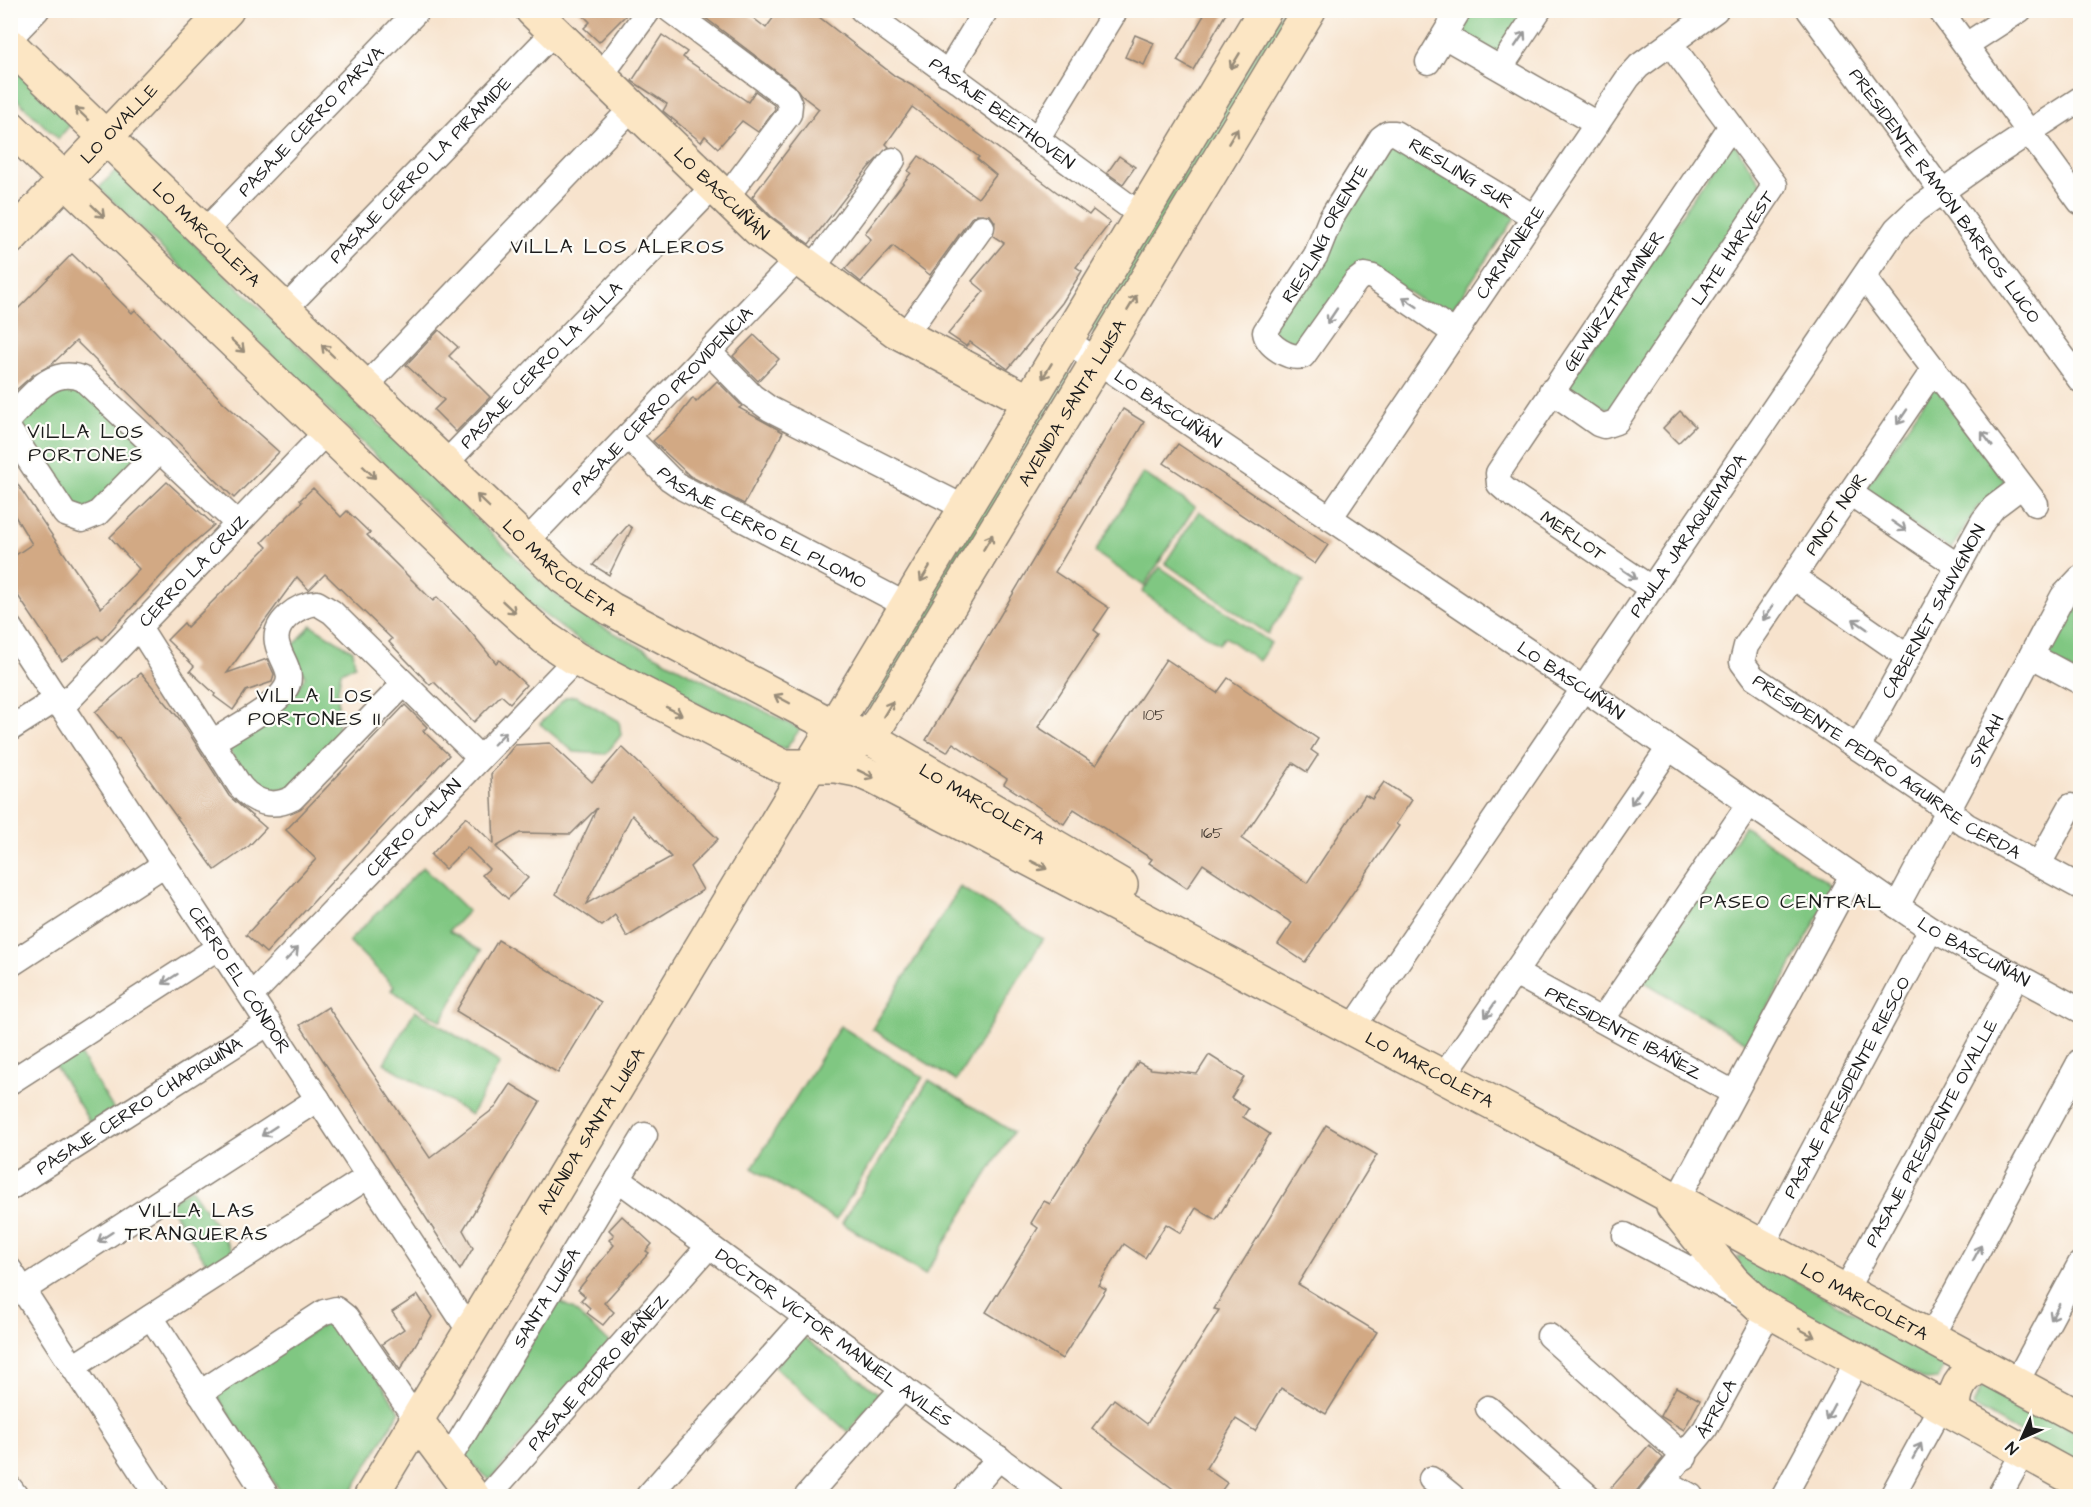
<svg xmlns="http://www.w3.org/2000/svg" width="2091" height="1507" viewBox="0 0 2091 1507" font-family="'Architects Daughter',sans-serif">
	<style>
		.green { fill: #80c782; stroke: #4e724f; stroke-width: 1.5 }
		.building { fill: #d2a984; fill-rule: evenodd }
		.lines { fill: none; stroke-linecap: round; stroke-linejoin: round }
		.street-casing { stroke: #8a8074; stroke-width: 27 }
		.secondary-casing { stroke: #8a8074; stroke-width: 36 }
		.street { stroke: #fff; stroke-width: 24 }
		.secondary { stroke: #fce6c4; stroke-width: 33 }
		.oneway { stroke: #999 }
		.oneway2 { stroke: #978b78 }
		.labels { text-anchor: middle; dominant-baseline: central; stroke-width: 4.5; stroke-linejoin: round; paint-order: stroke }
		.number-label { font-size: 15px; fill: #4a3f36 }
		.street-label { font-size: 18px; fill: #1c1c1c; stroke: #fdfcf7 }
		.neighbourhood-label { font-size: 20px; letter-spacing: 1.5px; fill: #1c1c1c; stroke: #fdfcf7 }
	</style>
	<rect width="100%" height="100%" fill="#fdfcf7"/>
	<filter id="ink" filterUnits="userSpaceOnUse"><feTurbulence type="fractalNoise" baseFrequency=".0167" numOctaves="2"/><feDisplacementMap in="SourceGraphic" scale="12" xChannelSelector="R" yChannelSelector="G"/><feConvolveMatrix kernelMatrix="1 2 1 2 8 2 1 2 1" color-interpolation-filters="sRGB"/></filter>
	<filter id="wash" filterUnits="userSpaceOnUse"><feTurbulence type="fractalNoise" baseFrequency=".008" numOctaves="4" result="noise"/><feDisplacementMap in="SourceGraphic" scale="24" xChannelSelector="R" yChannelSelector="G"/><feGaussianBlur stdDeviation="1.35" result="paint"/><feColorMatrix in="noise" values="0 0 0 0 0 0 0 0 0 0 0 0 0 0 0 0 0 1.4 0 .05"/><feComposite in="paint" operator="in"/></filter>
	<g filter="url(#wash)">
		<rect width="100%" height="100%" fill="#f7e3cd"/>
		<g class="green">
			<polygon points="1282,11 1301,11 1103,339 1088,329"/>
			<polygon points="1465,11 1533,11 1502,57 1456,37"/>
			<polygon points="10,64 72,123 58,139 11,94"/>
			<polygon points="1386,140 1514,216 1514,219 1447,317 1363,263 1301,353 1271,329"/>
			<polygon points="1732,140 1765,190 1614,412 1566,386"/>
			<polygon points="117,169 539,580 583,616 681,669 800,729 785,750 581,642 527,602 99,188"/>
			<polygon points="1063,370 1077,378 878,713 865,705"/>
			<polygon points="71,379 147,446 107,499 75,514 14,422"/>
			<polygon points="1935,385 2008,486 1978,507 1951,549 1862,494"/>
			<polygon points="1143,473 1195,507 1144,586 1095,552"/>
			<polygon points="1199,511 1304,581 1268,634 1165,563"/>
			<polygon points="1160,567 1271,643 1259,661 1225,637 1219,644 1142,592"/>
			<polygon points="2080,594 2080,676 2045,657"/>
			<polygon points="311,625 353,651 355,665 341,672 338,691 338,739 290,788 266,790 249,785 228,748 293,698 305,676 290,649"/>
			<polygon points="576,696 619,721 621,735 606,754 574,752 540,724 566,697"/>
			<polygon points="1744,826 1834,888 1748,1044 1643,981"/>
			<polygon points="423,867 468,911 449,931 481,951 441,1021 391,990 394,986 349,941"/>
			<polygon points="960,887 1043,939 956,1081 872,1029"/>
			<polygon points="415,1010 500,1063 471,1115 384,1063"/>
			<polygon points="840,1026 923,1077 836,1220 752,1168"/>
			<polygon points="77,1050 114,1110 91,1124 54,1064"/>
			<polygon points="929,1080 1013,1132 925,1275 842,1223"/>
			<polygon points="191,1188 235,1255 211,1270 168,1203"/>
			<polygon points="1748,1254 1937,1359 1944,1368 1938,1379 1925,1380 1776,1301 1742,1273 1737,1257"/>
			<polygon points="557,1300 573,1309 610,1343 490,1480 461,1454"/>
			<polygon points="336,1317 400,1411 349,1496 283,1496 214,1392"/>
			<polygon points="802,1336 879,1394 848,1432 775,1367"/>
			<polygon points="1990,1386 2080,1434 2080,1469 1973,1406 1981,1388"/>
		</g>
		<g id="blocks">
			<g class="building">
				<polygon points="578,10 631,10 599,42 584,28 590,22"/>
				<polygon points="695,10 743,10 766,28 779,10 810,10 895,76 920,90 1054,190 1089,215 1093,210 1110,223 1076,267 1082,271 1062,303 1008,369 970,342 966,346 948,334 984,291 972,281 1004,243 993,236 995,222 990,215 977,214 971,218 930,275 893,246 861,282 845,269 871,239 865,233 911,173 908,171 919,156 978,198 996,175 977,159 979,157 912,107 886,144 889,147 868,168 809,244 771,216 752,197 819,109 801,95 794,85"/>
				<polygon points="1207,10 1228,10 1193,70 1177,61"/>
				<polygon points="662,35 687,52 683,57 748,102 755,91 774,105 775,109 758,132 742,121 718,148 705,136 701,142 663,111 667,104 632,81"/>
				<polygon points="1135,35 1154,43 1144,65 1125,57"/>
				<polygon points="1119,156 1135,167 1123,184 1107,173"/>
				<polygon points="72,254 132,313 135,310 223,402 279,452 234,498 76,341 51,365 34,374 16,390 10,384 10,317"/>
				<polygon points="439,330 458,347 449,356 490,397 456,432 434,410 444,400 406,365"/>
				<polygon points="754,335 779,359 758,381 733,356"/>
				<polygon points="717,381 742,406 739,408 783,432 744,504 690,476 653,441 675,421 693,398 696,402"/>
				<polygon points="1123,409 1144,422 1055,572 1109,608 1094,630 1099,634 1038,727 1096,765 1166,659 1217,693 1228,678 1318,739 1311,750 1318,755 1307,772 1293,763 1242,839 1307,883 1365,795 1372,799 1384,782 1412,800 1396,824 1399,826 1305,962 1278,944 1292,923 1203,864 1187,888 1149,863 1152,859 1074,809 1064,824 1004,784 1007,779 953,743 947,752 926,740"/>
				<polygon points="1680,411 1695,426 1678,443 1663,428"/>
				<polygon points="1178,444 1328,545 1315,564 1164,463"/>
				<polygon points="10,473 101,608 139,569 110,537 167,482 214,525 186,549 102,640 98,636 62,661 10,584 10,559 32,544 10,508"/>
				<polygon points="313,488 341,517 347,511 370,533 367,535 433,601 437,597 465,625 496,663 499,660 526,685 510,703 501,695 474,722 434,682 430,685 389,642 392,639 325,574 309,590 297,577 227,673 267,659 274,674 272,682 246,691 233,710 214,696 215,694 190,671 194,666 167,640 184,623 187,627 267,547 262,542 302,502 300,500"/>
				<polygon points="628,525 632,528 609,575 593,565"/>
				<polygon points="141,673 182,722 229,796 266,828 249,846 215,870 119,738 117,739 95,712"/>
				<polygon points="405,705 427,727 423,731 449,755 266,953 246,935 316,859 286,830"/>
				<path d="M550 743 592 782 622 747 718 839 690 867 703 890 627 937 615 915 602 926 556 894 597 808 571 834 520 833 496 847 528 878 508 899 482 875 489 869 467 847 445 869 431 855 466 817 494 844 491 774 515 745ZM632 815 671 857 586 904Z"/>
				<polygon points="498,940 601,1002 558,1073 456,1011"/>
				<polygon points="328,1007 430,1158 496,1107 511,1084 540,1102 463,1230 473,1248 460,1270 300,1025"/>
				<polygon points="1209,1055 1244,1077 1231,1098 1248,1109 1243,1117 1270,1134 1216,1220 1196,1208 1181,1233 1166,1224 1145,1258 1124,1244 1098,1285 1106,1289 1062,1359 986,1312 1038,1228 1031,1223 1044,1201 1050,1204 1138,1062 1151,1069 1197,1074"/>
				<polygon points="1326,1125 1377,1155 1298,1284 1377,1332 1326,1414 1281,1388 1255,1431 1236,1419 1206,1468 1227,1483 1217,1497 1184,1497 1092,1428 1114,1399 1147,1424 1219,1310 1214,1309"/>
				<polygon points="622,1216 652,1244 646,1251 649,1253 604,1303 614,1312 603,1325 587,1313 590,1308 581,1300 585,1296 578,1290 614,1245 609,1240 614,1235 609,1230"/>
				<polygon points="418,1295 432,1317 400,1370 382,1344 404,1329 392,1312"/>
				<polygon points="1676,1387 1700,1400 1684,1430 1660,1416"/>
				<polygon points="1649,1445 1663,1458 1638,1489 1631,1497 1603,1497"/>
			</g>
		</g>
	</g>
	<g filter="url(#ink)">
		<use href="#blocks" fill-opacity="0" stroke="#8a8074" stroke-width="1.5"/>
		<g class="lines">
			<g class="street-casing">
				<g id="street">
					<polyline points="670,10 786,96 790,105 789,114 725,199"/>
					<path id="s1" d="M862 10 1142 216"/>
					<path id="s2" d="M1809 10 2080 380"/>
					<polyline points="1940,10 2080,202"/>
					<polyline points="1444,36 1597,124"/>
					<polyline points="10,38 37,10"/>
					<polyline points="1966,45 2020,10"/>
					<polyline points="1428,62 1459,10"/>
					<polyline points="1501,67 1539,10"/>
					<polyline points="947,74 986,10"/>
					<polyline points="600,77 649,10"/>
					<polyline points="1037,139 1116,10"/>
					<path id="s3" d="M204 232 418 10"/>
					<polyline points="812,269 893,160"/>
					<polyline points="1864,277 2036,504"/>
					<path id="s4" d="M285 309 554 32"/>
					<path id="s5" d="M1455 333 1373 277 1364 275 1356 281 1303 356C1290 360 1267 346 1265 332L1316 255 1330 220 1381 138 1388 133H1395L1534 217"/>
					<polyline points="905,335 982,227"/>
					<path id="s6" d="M1066 340 1584 689 1897 906 1931 929 2080 1010"/>
					<polyline points="709,352 752,396 770,409 965,508"/>
					<path id="s7" d="M1934 369 1746 646 1742 662 1753 677 1929 796 1966 825 2080 887"/>
					<polyline points="365,387 632,108"/>
					<path id="s8" d="M1551 391 1598 424 1604 426 1616 422 1775 185 1670 43"/>
					<path d="M10 418C30 398 51 365 83 379L238 524"/>
					<polyline points="10,431 65,514 82,520 97,514 160,450"/>
					<path id="s9" d="M628 436 670 479 683 488 906 605"/>
					<path id="s10" d="M445 464 713 187"/>
					<polyline points="1850,493 1958,566"/>
					<path id="s11" d="M1330 518 1628 78 1639 66 1716 10"/>
					<path id="s12" d="M526 542 798 259"/>
					<polyline points="1793,577 1908,657"/>
					<path id="s13" d="M1652 589 1507 491 1499 484 1498 473 1731 126"/>
					<path d="M139 627 240 786C254 803 272 809 293 798L404 684"/>
					<path id="s14" d="M10 628 470 1332"/>
					<polyline points="2032,656 2080,682"/>
					<path id="s15" d="M62 707 327 431"/>
					<polyline points="10,729 57,699"/>
					<path d="M212 742C232 729 275 708 286 688 300 664 257 645 288 616 297 608 305 604 317 603L332 612 480 758"/>
					<path id="s16" d="M1858 748 1983 521 1994 507 2022 486"/>
					<polyline points="2039,864 2071,806"/>
					<path id="s17" d="M1897 906 2063 596 2080 578"/>
					<polyline points="10,965 165,864"/>
					<path id="s18" d="M1515 973 1734 1093"/>
					<path id="s19" d="M251 996 576 659"/>
					<polyline points="1602,1020 1749,804"/>
					<path id="s20" d="M1352 1029 1896 229 1916 210 1985 161 2080 99"/>
					<polyline points="1443,1077 1669,748"/>
					<polyline points="10,1082 219,947"/>
					<path id="s21" d="M618 1179 1050 1496"/>
					<path id="s22" d="M10 1188 269 1023"/>
					<polyline points="1677,1200 1852,875"/>
					<polyline points="1625,1235 1741,1296"/>
					<path id="s23" d="M1762 1246 1931 929"/>
					<polyline points="10,1270 157,1496"/>
					<polyline points="23,1290 318,1099"/>
					<path id="s24" d="M1845 1291 2017 976"/>
					<polyline points="151,1317 267,1496"/>
					<polyline points="1549,1336 1685,1457"/>
					<polyline points="1931,1337 2080,1061"/>
					<polyline points="73,1367 369,1176"/>
					<polyline points="2016,1383 2080,1264"/>
					<polyline points="200,1393 324,1312 336,1309 346,1317 417,1421"/>
					<polyline points="1488,1408 1588,1496"/>
					<path id="s25" d="M447 1462 645 1135"/>
					<polyline points="1431,1479 1452,1496"/>
					<polyline points="1664,1481 1691,1496"/>
					<polyline points="10,1488 16,1496"/>
					<path id="s26" d="M488 1496 709 1246"/>
					<polyline points="648,1496 806,1318"/>
					<polyline points="807,1496 903,1388"/>
					<polyline points="966,1496 999,1458"/>
					<path id="s27" d="M1650 1496 1705 1429 1769 1312"/>
					<polyline points="1784,1496 1858,1360"/>
					<polyline points="1892,1496 1941,1406"/>
					<polyline points="1999,1496 2024,1451"/>
				</g>
			</g>
			<g class="secondary-casing">
				<g id="secondary">
					<path id="s28" d="M532 10 759 230 896 331 1029 401"/>
					<path id="s29" d="M10 45 526 542 563 577 611 609 833 726 868 737 1121 885"/>
					<path id="s30" d="M10 127 497 595 545 638 576 659 782 766H836L857 770 875 778 1649 1185 2080 1418"/>
					<path id="s31" d="M10 238 227 10"/>
					<path id="s32" d="M848 747 868 737 880 721 1309 10"/>
					<polyline points="1673,1206 1733,1281 1760,1306 2080,1482"/>
					<path d="M1955 1413C1952 1390 1962 1375 1983 1365"/>
					<polyline points="417,1421 473,1496"/>
					<path id="s33" d="M371 1496 1265 10"/>
				</g>
			</g>
			<use href="#street" class="street"/>
			<use href="#secondary" class="secondary"/>
		</g>
		<defs><path id="oneway-shaft" d="M-6 0H5M1.5-3L5.5 0L1.5 3" fill="none" stroke-width="1.6" stroke-linecap="round" stroke-linejoin="round" transform="scale(1.5)"/></defs>
		<g class="oneway">
			<use href="#oneway-shaft" transform="translate(1520 39) rotate(-56)"/>
			<use href="#oneway-shaft" transform="translate(1410 302) rotate(-146)"/>
			<use href="#oneway-shaft" transform="translate(1332 316) rotate(124)"/>
			<use href="#oneway-shaft" transform="translate(1902 417) rotate(124)"/>
			<use href="#oneway-shaft" transform="translate(1987 439) rotate(-127)"/>
			<use href="#oneway-shaft" transform="translate(1899 526) rotate(34)"/>
			<use href="#oneway-shaft" transform="translate(1629 574) rotate(34)"/>
			<use href="#oneway-shaft" transform="translate(1768 613) rotate(124)"/>
			<use href="#oneway-shaft" transform="translate(1860 624) rotate(-145)"/>
			<use href="#oneway-shaft" transform="translate(500 738) rotate(-46)"/>
			<use href="#oneway-shaft" transform="translate(1636 797) rotate(124)"/>
			<use href="#oneway-shaft" transform="translate(292 954) rotate(-46)"/>
			<use href="#oneway-shaft" transform="translate(170 979) rotate(147)"/>
			<use href="#oneway-shaft" transform="translate(1490 1010) rotate(124)"/>
			<use href="#oneway-shaft" transform="translate(269 1131) rotate(147)"/>
			<use href="#oneway-shaft" transform="translate(105 1237) rotate(147)"/>
			<use href="#oneway-shaft" transform="translate(1977 1253) rotate(-62)"/>
			<use href="#oneway-shaft" transform="translate(2055 1312) rotate(118)"/>
			<use href="#oneway-shaft" transform="translate(1830 1412) rotate(118)"/>
			<use href="#oneway-shaft" transform="translate(1917 1451) rotate(-61)"/>
		</g>
		<g class="oneway2">
			<use href="#oneway-shaft" transform="translate(1235 61) rotate(121)"/>
			<use href="#oneway-shaft" transform="translate(82 114) rotate(-136)"/>
			<use href="#oneway-shaft" transform="translate(1233 136) rotate(-59)"/>
			<use href="#oneway-shaft" transform="translate(98 211) rotate(44)"/>
			<use href="#oneway-shaft" transform="translate(1132 303) rotate(-59)"/>
			<use href="#oneway-shaft" transform="translate(238 346) rotate(44)"/>
			<use href="#oneway-shaft" transform="translate(328 351) rotate(-136)"/>
			<use href="#oneway-shaft" transform="translate(1047 371) rotate(121)"/>
			<use href="#oneway-shaft" transform="translate(369 472) rotate(44)"/>
			<use href="#oneway-shaft" transform="translate(483 501) rotate(-136)"/>
			<use href="#oneway-shaft" transform="translate(988 542) rotate(-59)"/>
			<use href="#oneway-shaft" transform="translate(925 574) rotate(121)"/>
			<use href="#oneway-shaft" transform="translate(509 607) rotate(43)"/>
			<use href="#oneway-shaft" transform="translate(782 699) rotate(-152)"/>
			<use href="#oneway-shaft" transform="translate(888 709) rotate(-59)"/>
			<use href="#oneway-shaft" transform="translate(674 711) rotate(27)"/>
			<use href="#oneway-shaft" transform="translate(866 774) rotate(26)"/>
			<use href="#oneway-shaft" transform="translate(1039 865) rotate(27)"/>
			<use href="#oneway-shaft" transform="translate(1807 1333) rotate(28)"/>
		</g>
	</g>
	<g class="labels">
		<g class="number-label">
			<text x="1154" y="715">105</text>
			<text x="1212" y="833">165</text>
		</g>
		<g class="street-label">
			<text stroke="none"><textPath href="#s1" startOffset="174">PASAJE BEETHOVEN</textPath></text>
			<text stroke="none"><textPath href="#s3" startOffset="154">PASAJE CERRO PARVA</textPath></text>
			<text stroke="none"><textPath href="#s31" startOffset="158">LO OVALLE</textPath></text>
			<text stroke="none"><textPath href="#s4" startOffset="194">PASAJE CERRO LA PIRÁMIDE</textPath></text>
			<text stroke="none"><textPath href="#s5" startOffset="579">RIESLING SUR</textPath></text>
			<text stroke="none"><textPath href="#s28" startOffset="264">LO BASCUÑÁN</textPath></text>
			<text stroke="none"><textPath href="#s2" startOffset="230">PRESIDENTE RAMÓN BARROS LUCO</textPath></text>
			<text stroke="none"><textPath href="#s5" startOffset="375">RIESLING ORIENTE</textPath></text>
			<text stroke="none"><textPath href="#s29" startOffset="273">LO MARCOLETA</textPath></text>
			<text stroke="none"><textPath href="#s8" startOffset="286">LATE HARVEST</textPath></text>
			<text stroke="none"><textPath href="#s11" startOffset="321">CARMÉNÈRE</textPath></text>
			<text stroke="none"><textPath href="#s13" startOffset="404">GEWÜRZTRAMINER</textPath></text>
			<text stroke="none"><textPath href="#s10" startOffset="138">PASAJE CERRO LA SILLA</textPath></text>
			<text stroke="none"><textPath href="#s12" startOffset="196">PASAJE CERRO PROVIDENCIA</textPath></text>
			<text stroke="none"><textPath href="#s32" startOffset="414">AVENIDA SANTA LUISA</textPath></text>
			<text stroke="none"><textPath href="#s6" startOffset="123">LO BASCUÑÁN</textPath></text>
			<text transform="translate(1836 514) rotate(-56)">PINOT NOIR</text>
			<text stroke="none"><textPath href="#s9" startOffset="164">PASAJE CERRO EL PLOMO</textPath></text>
			<text transform="translate(1573 536) rotate(34)">MERLOT</text>
			<text stroke="none"><textPath href="#s20" startOffset="597">PAULA JARAQUEMADA</textPath></text>
			<text stroke="none"><textPath href="#s29" startOffset="759">LO MARCOLETA</textPath></text>
			<text stroke="none"><textPath href="#s15" startOffset="190">CERRO LA CRUZ</textPath></text>
			<text stroke="none"><textPath href="#s16" startOffset="156">CABERNET SAUVIGNON</textPath></text>
			<text stroke="none"><textPath href="#s6" startOffset="609">LO BASCUÑÁN</textPath></text>
			<text stroke="none"><textPath href="#s17" startOffset="188">SYRAH</textPath></text>
			<text stroke="none"><textPath href="#s7" startOffset="531">PRESIDENTE PEDRO AGUIRRE CERDA</textPath></text>
			<text stroke="none"><textPath href="#s29" startOffset="1245">LO MARCOLETA</textPath></text>
			<text stroke="none"><textPath href="#s19" startOffset="234">CERRO CALÁN</textPath></text>
			<text stroke="none"><textPath href="#s6" startOffset="1095">LO BASCUÑÁN</textPath></text>
			<text stroke="none"><textPath href="#s14" startOffset="420">CERRO EL CÓNDOR</textPath></text>
			<text stroke="none"><textPath href="#s18" startOffset="124">PRESIDENTE IBÁÑEZ</textPath></text>
			<text stroke="none"><textPath href="#s30" startOffset="1731">LO MARCOLETA</textPath></text>
			<text stroke="none"><textPath href="#s23" startOffset="180">PASAJE PRESIDENTE RIESCO</textPath></text>
			<text stroke="none"><textPath href="#s22" startOffset="153">PASAJE CERRO CHAPIQUIÑA</textPath></text>
			<text stroke="none"><textPath href="#s33" startOffset="426">AVENIDA SANTA LUISA</textPath></text>
			<text stroke="none"><textPath href="#s24" startOffset="180">PASAJE PRESIDENTE OVALLE</textPath></text>
			<text stroke="none"><textPath href="#s25" startOffset="192">SANTA LUISA</textPath></text>
			<text stroke="none"><textPath href="#s30" startOffset="2224">LO MARCOLETA</textPath></text>
			<text stroke="none"><textPath href="#s21" startOffset="268">DOCTOR VÍCTOR MANUEL AVILÉS</textPath></text>
			<text stroke="none"><textPath href="#s26" startOffset="166">PASAJE PEDRO IBÁÑEZ</textPath></text>
			<text stroke="none"><textPath href="#s27" startOffset="110">ÁFRICA</textPath></text>
		</g>
		<g class="neighbourhood-label">
			<text x="618" y="247">VILLA LOS ALEROS</text>
			<text x="86" y="432">VILLA LOS<tspan x="86" dy="23">PORTONES</tspan></text>
			<text x="315" y="696">VILLA LOS<tspan x="315" dy="23">PORTONES II</tspan></text>
			<text x="1791" y="902">PASEO CENTRAL</text>
			<text x="197" y="1211">VILLA LAS<tspan x="197" dy="23">TRANQUERAS</tspan></text>
		</g>
	</g>
	<rect width="2091" height="1507" fill="none" stroke="#fdfcf7" stroke-width="36"/>
	<g transform="translate(2022 1438) rotate(225)" stroke="#fdfcf7" stroke-width="4.5" paint-order="stroke">
	<path d="M0-4.5L10 22L0 15L-10 22Z" fill="#1c1c1c"/>
	<text y="-9" font-size="16" font-weight="bold" text-anchor="middle" fill="#1c1c1c">N</text>
	</g>
</svg>
